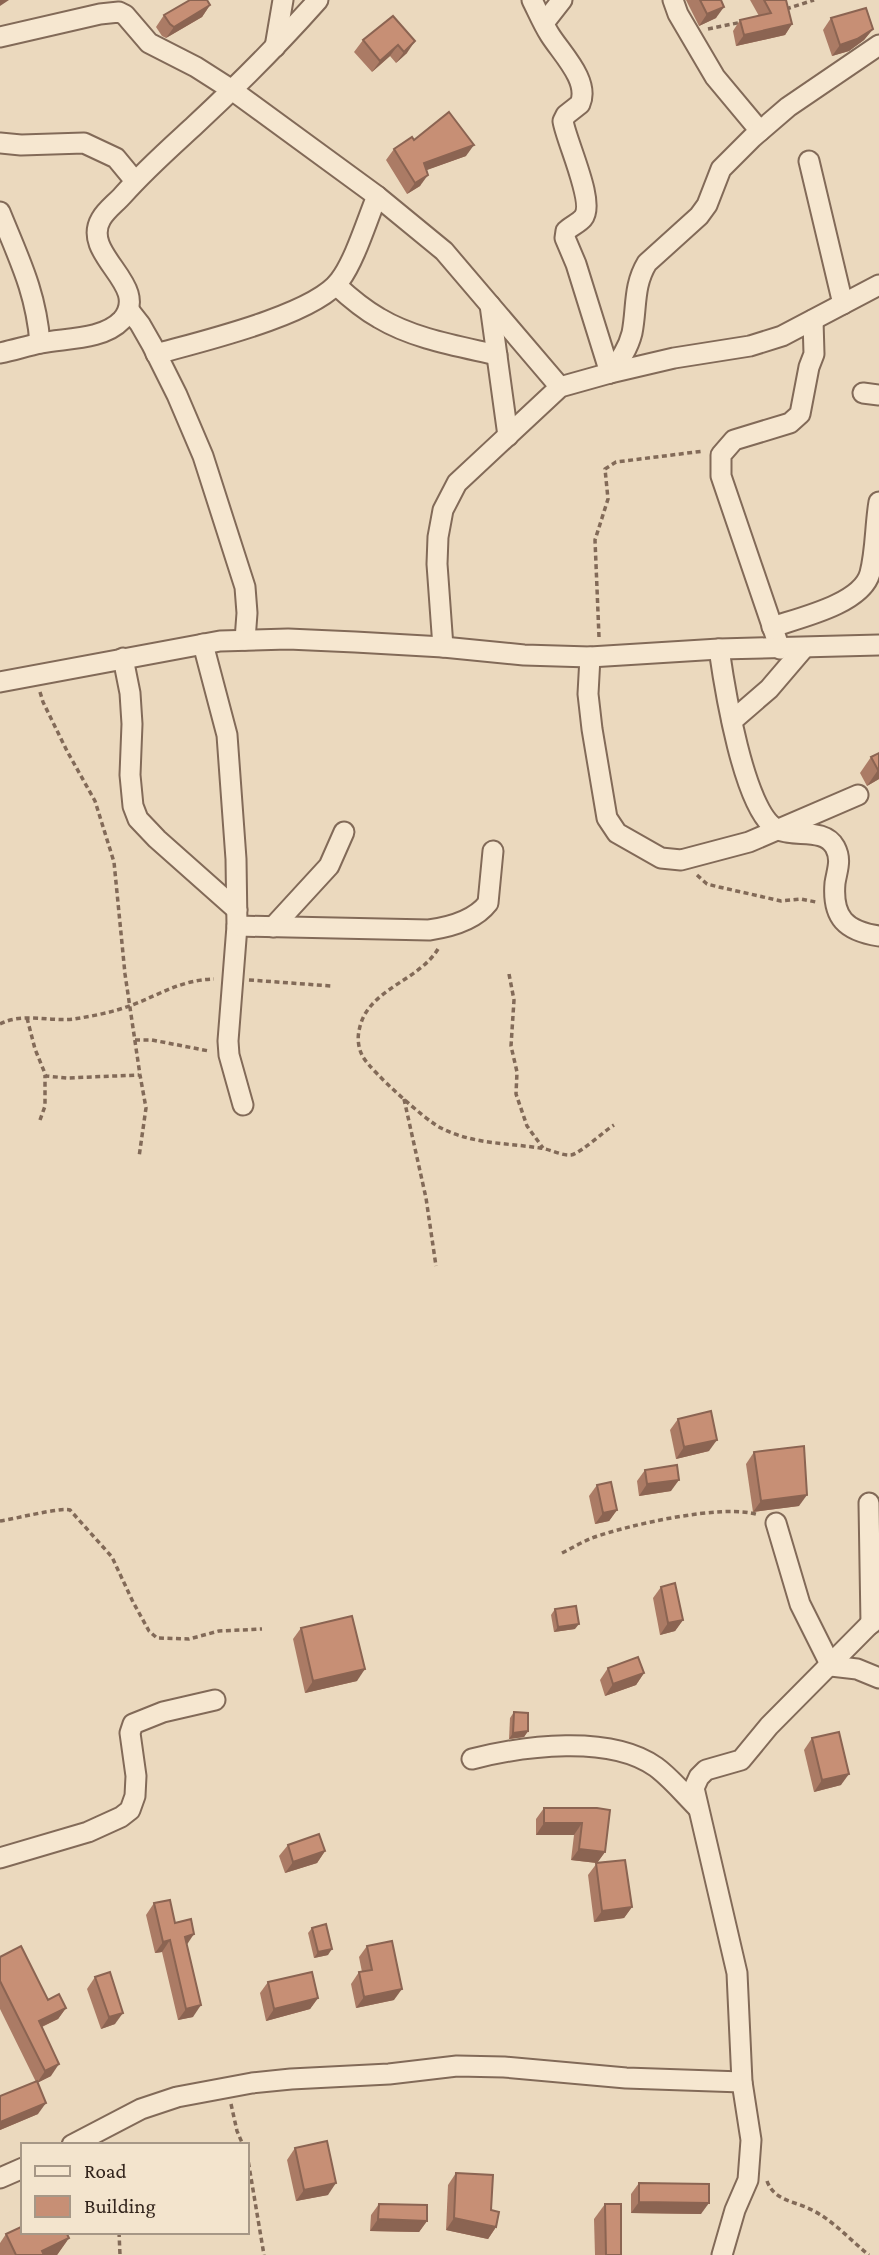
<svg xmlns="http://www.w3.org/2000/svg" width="879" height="2255" viewBox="0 0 879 2255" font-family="'Crimson Pro',serif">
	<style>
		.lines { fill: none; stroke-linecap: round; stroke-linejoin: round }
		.minor-casing { stroke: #826a58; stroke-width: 23 }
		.path { stroke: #826a58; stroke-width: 3.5; stroke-dasharray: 5 3.5; stroke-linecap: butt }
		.minor { stroke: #f6e7d0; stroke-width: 19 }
		.wall { fill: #ab7b65 }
		.shaded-wall { fill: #8b6452 }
		.building { fill: #c78f75; stroke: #8b6452; stroke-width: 2 }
	</style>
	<rect width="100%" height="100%" fill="#ebd9be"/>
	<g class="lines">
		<g class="minor-casing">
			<g id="minor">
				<path d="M532 0C538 12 543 24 550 35 562 54 590 81 580 104L566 115 563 121C566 141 596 203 583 218 579 223 571 226 566 231L565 238 576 264 610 373"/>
				<polyline points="673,0 678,14 715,77 760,131"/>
				<polyline points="544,23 562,0"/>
				<polyline points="0,37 100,14 119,12 125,15 149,43 196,67 232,90 377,196 444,251 560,387"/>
				<polyline points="275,47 283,0"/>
				<polyline points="0,143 21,145 84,143 116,158 135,181"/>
				<polyline points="809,161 843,304"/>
				<path d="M0 212C19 259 36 292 40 343"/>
				<path d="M336 285C349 297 363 309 379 318 414 339 458 346 497 355"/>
				<polyline points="490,305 508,436"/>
				<polyline points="129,310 140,324 152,345 177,395 203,456 245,587 247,613 245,640"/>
				<path d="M0 353C14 350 27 346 41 343 66 338 103 340 122 320 152 285 80 255 101 219 106 210 116 203 123 195 145 170 170 148 195 125 238 85 279 44 318 0"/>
				<path d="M156 354C199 342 315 315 340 280 355 260 367 220 377 196"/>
				<path d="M610 373C620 360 628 349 632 333 637 308 633 286 647 263L699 216 707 205 721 169 752 138 788 107 879 45"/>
				<polyline points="863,393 879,395"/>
				<path d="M772 627C799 618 862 604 870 573 876 550 875 525 879 502"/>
				<polyline points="203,644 227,735 236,859 237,926 228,1041 229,1055 243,1105"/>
				<polyline points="443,647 437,564 438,537 443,510 457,483 560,387 610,373 674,358 750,346 782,336 879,285"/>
				<path d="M719 649C724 684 744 813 777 829 794 838 824 827 835 847 842 860 837 870 835 883 832 918 846 931 879 936"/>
				<polyline points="780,649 721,476 721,455 734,440 790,423 800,414 809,367 814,354 813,320"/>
				<polyline points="590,657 588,694 592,729 607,818 617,833 661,858 681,860 749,842 858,795"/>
				<polyline points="123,658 130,693 132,724 130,775 133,806 138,819 157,839 237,910"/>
				<polyline points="0,682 220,641 288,639 355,642 443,647 524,655 590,657 719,649 879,645"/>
				<polyline points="732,721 769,689 804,648"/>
				<path d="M237 926 429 930C450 927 475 920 488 903L493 851"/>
				<polyline points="273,927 329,866 344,832"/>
				<polyline points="869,1503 871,1624"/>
				<polyline points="776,1523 800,1604 831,1666 857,1669 879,1678"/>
				<path d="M472 1759C523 1746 610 1734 656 1767 671 1778 684 1794 698 1808"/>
				<polyline points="0,1858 88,1832 121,1817 130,1810 135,1796 136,1776 130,1733 133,1724 163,1712 215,1700"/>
				<polyline points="72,2145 141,2109 177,2097 252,2083 291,2079 389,2074 457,2066 504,2067 626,2078 742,2082"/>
				<polyline points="0,2178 23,2168"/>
				<polyline points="722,2255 735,2210 748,2180 751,2140 742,2082 737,1973 694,1788 699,1777 706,1770 741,1760 769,1726 879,1615"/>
			</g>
		</g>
		<g class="path">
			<polyline points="786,9 814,0"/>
			<polyline points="708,29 742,22"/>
			<polyline points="599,637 595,540 608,499 605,469 616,462 704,451"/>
			<polyline points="40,692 43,702 67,751 95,801 114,862 125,974 140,1075 146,1108 139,1157"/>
			<polyline points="697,875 707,884 719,887 781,901 801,899 816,902"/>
			<path d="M438 949C418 982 366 989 359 1031 357 1040 359 1050 363 1057 372 1072 425 1120 441 1128 472 1144 507 1143 540 1148 550 1149 562 1156 571 1155 581 1153 604 1131 614 1125"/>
			<polyline points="509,974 514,1000 511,1046 517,1072 516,1094 527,1126 543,1148"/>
			<polyline points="249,980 331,986"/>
			<polyline points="27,1018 35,1049 46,1076 67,1078 139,1075"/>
			<path d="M0 1024C23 1012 49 1022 74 1019 93 1016 114 1012 132 1005 161 994 181 980 214 979"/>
			<polyline points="135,1040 152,1040 209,1051"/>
			<polyline points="404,1099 426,1198 436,1266"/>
			<polyline points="40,1120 45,1106 45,1075"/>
			<path d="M0 1521C15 1519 60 1507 70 1510L112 1557 133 1602 149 1631 157 1638 189 1639 219 1631 262 1629"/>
			<path d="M562 1553C572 1548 582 1542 592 1538 628 1525 724 1503 759 1515"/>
			<polyline points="231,2104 237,2131 243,2145"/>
			<polyline points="247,2154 264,2255"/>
			<path d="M767 2181C774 2201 795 2201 812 2210 834 2221 850 2240 869 2255"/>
			<polyline points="119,2232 120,2255"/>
		</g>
		<use href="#minor" class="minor"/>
	</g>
	<g class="wall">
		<polygon points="686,0 721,0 716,18 699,26"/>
		<polygon points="750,0 786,0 792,24 785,35 736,46 733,31 740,20 759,16"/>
		<polygon points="210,5 202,17 166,38 162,36 156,27 164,15"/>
		<polygon points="393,16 407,53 396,63 390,56 372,72 354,52 363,40"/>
		<polygon points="831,18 873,29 864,40 849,51 832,56 823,30"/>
		<polygon points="414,140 466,156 426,170 420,186 407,194 386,160 394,149"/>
		<polygon points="879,753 879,779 867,786 860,773 871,757"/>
		<polygon points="678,1419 709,1451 676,1459 670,1430"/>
		<polygon points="754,1452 799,1506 753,1512 746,1464"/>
		<polygon points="645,1470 671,1491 639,1496 637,1481"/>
		<polygon points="597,1485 617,1510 609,1521 595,1524 589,1496"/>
		<polygon points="661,1587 683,1620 675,1631 660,1635 653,1598"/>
		<polygon points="555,1609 575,1629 554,1632 551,1615"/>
		<polygon points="301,1628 357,1681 305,1693 293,1639"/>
		<polygon points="608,1668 644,1673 636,1685 605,1696 600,1680"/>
		<polygon points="514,1712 528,1731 524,1737 509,1739 510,1718"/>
		<polygon points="812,1738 841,1785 814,1792 804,1750"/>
		<polygon points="544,1808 597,1808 605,1852 597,1863 632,1907 624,1918 594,1922 588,1875 597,1863 571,1860 574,1835 536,1835 536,1819"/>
		<polygon points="288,1845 325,1851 317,1863 285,1873 279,1856"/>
		<polygon points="154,1903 175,1923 187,1945 193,2017 178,2020 162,1952 155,1953 146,1915"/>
		<polygon points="312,1928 328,1955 314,1958 308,1933"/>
		<polygon points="367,1946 394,2000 356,2008 351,1984 359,1972 362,1972 359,1957"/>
		<polygon points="0,1957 48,2000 66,2008 58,2019 42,2027 51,2076 37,2083 38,2114 0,2130 0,2096 36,2082 0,2009"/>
		<polygon points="95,1977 115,2024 101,2029 87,1989"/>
		<polygon points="268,1982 318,1998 310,2009 266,2021 260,1993"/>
		<polygon points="295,2148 328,2195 296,2201 287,2160"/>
		<polygon points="456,2173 491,2210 496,2227 488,2239 446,2230 448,2185"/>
		<polygon points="639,2183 701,2214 631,2213 631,2194"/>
		<polygon points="379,2204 427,2221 419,2232 370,2231 371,2215"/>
		<polygon points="605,2204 621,2255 595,2255 594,2219"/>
		<polygon points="6,2234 69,2238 57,2255 0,2255 0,2243"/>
	</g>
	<g class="shaded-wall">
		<polygon points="0,0 9,0 0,6"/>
		<polygon points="210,5 202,17 166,38 174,27"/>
		<polygon points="724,7 716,18 699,26 707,14"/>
		<polygon points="792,24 785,35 736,46 744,35"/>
		<polygon points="873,29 864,40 849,51 832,56 840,45"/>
		<polygon points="415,41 407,53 396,63 404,52"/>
		<polygon points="398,45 390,56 372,72 380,61"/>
		<polygon points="474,145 466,156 416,174 424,163"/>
		<polygon points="428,175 420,186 407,194 415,183"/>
		<polygon points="878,770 879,770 879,779 867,786"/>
		<polygon points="717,1440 709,1451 676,1459 684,1447"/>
		<polygon points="679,1480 671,1491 639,1496 647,1484"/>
		<polygon points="807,1495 799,1506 753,1512 761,1501"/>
		<polygon points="617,1510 609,1521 595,1524 603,1513"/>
		<polygon points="683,1620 675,1631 660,1635 668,1623"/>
		<polygon points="579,1624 575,1629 554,1632 558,1627"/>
		<polygon points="365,1669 357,1681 305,1693 313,1681"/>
		<polygon points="644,1673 636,1685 605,1696 613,1684"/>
		<polygon points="528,1731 524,1737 509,1739 513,1733"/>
		<polygon points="849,1774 841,1785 814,1792 822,1780"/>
		<polygon points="544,1823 582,1823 574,1835 536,1835"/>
		<polygon points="579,1849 605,1852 597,1863 571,1860"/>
		<polygon points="325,1851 317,1863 285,1873 293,1862"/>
		<polygon points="632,1907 624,1918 594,1922 602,1911"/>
		<polygon points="194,1934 186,1946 185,1937"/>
		<polygon points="170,1940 162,1952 155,1953 163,1942"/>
		<polygon points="332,1949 328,1955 314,1958 318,1952"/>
		<polygon points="402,1989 394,2000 356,2008 364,1997"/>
		<polygon points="318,1998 310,2009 266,2021 274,2009"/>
		<polygon points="201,2005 193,2017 178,2020 186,2009"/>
		<polygon points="66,2008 58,2019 30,2032 39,2021"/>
		<polygon points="123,2013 115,2024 101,2029 109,2017"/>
		<polygon points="59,2064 51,2076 37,2083 45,2071"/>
		<polygon points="46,2103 38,2114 0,2130 0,2122"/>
		<polygon points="336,2183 328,2195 296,2201 304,2190"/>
		<polygon points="639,2202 709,2203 701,2214 631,2213"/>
		<polygon points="454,2218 496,2227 488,2239 446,2230"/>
		<polygon points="378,2219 427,2221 419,2232 370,2231"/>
		<polygon points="69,2238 57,2255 39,2255 42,2251"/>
	</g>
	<g class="building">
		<polygon points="190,0 207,0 210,5 174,27 170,24 164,15"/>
		<polygon points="700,0 721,0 724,7 707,14"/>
		<polygon points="764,0 786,0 792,24 744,35 740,20 771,13"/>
		<polygon points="866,8 873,29 857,39 840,45 831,18"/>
		<polygon points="393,16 415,41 404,52 398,45 380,61 363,40"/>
		<polygon points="449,112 474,145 424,163 428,175 415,183 394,149 412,137 414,140"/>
		<polygon points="879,753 879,770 878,770 871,757"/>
		<polygon points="711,1411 717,1440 684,1447 678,1419"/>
		<polygon points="804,1446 807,1495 761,1501 754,1452"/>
		<polygon points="677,1465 679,1480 647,1484 645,1470"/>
		<polygon points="611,1482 617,1510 603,1513 597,1485"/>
		<polygon points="675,1583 683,1620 668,1623 661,1587"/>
		<polygon points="576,1606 579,1624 558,1627 555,1609"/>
		<polygon points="352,1616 365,1669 313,1681 301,1628"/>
		<polygon points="638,1657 644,1673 613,1684 608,1668"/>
		<polygon points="514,1712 528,1713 528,1731 513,1733"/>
		<polygon points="839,1732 849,1774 822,1780 812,1738"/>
		<polygon points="544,1808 597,1808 610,1810 605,1852 579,1849 582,1823 544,1823"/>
		<polygon points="319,1834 325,1851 293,1862 288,1845"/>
		<polygon points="625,1860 632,1907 602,1911 596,1863"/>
		<polygon points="170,1900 175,1923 191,1919 194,1934 185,1937 201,2005 186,2009 170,1940 163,1942 154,1903"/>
		<polygon points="326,1924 332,1949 318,1952 312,1928"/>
		<polygon points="392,1941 402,1989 364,1997 359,1972 372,1970 367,1946"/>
		<polygon points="21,1946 48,2000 59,1994 66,2008 39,2021 59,2064 45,2071 0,1981 0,1957"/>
		<polygon points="110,1972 123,2013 109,2017 95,1977"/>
		<polygon points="312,1972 318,1998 274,2009 268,1982"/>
		<polygon points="37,2081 46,2103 0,2122 0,2096"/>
		<polygon points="327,2141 336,2183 304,2190 295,2148"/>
		<polygon points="456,2173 493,2175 491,2210 499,2212 496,2227 454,2218"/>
		<polygon points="639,2183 709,2184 709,2203 639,2202"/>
		<polygon points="379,2204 427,2205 427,2221 378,2219"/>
		<polygon points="605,2204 621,2204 621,2255 606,2255"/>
		<polygon points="23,2226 23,2232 66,2232 69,2238 42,2251 44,2255 16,2255 6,2234"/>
	</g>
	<rect x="21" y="2143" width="228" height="91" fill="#f3e4cd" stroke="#a69786" stroke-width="2"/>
	<rect x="35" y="2166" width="35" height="10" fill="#f6e7d0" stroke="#a69786" stroke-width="2"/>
	<text x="84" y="2178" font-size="21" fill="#32241c">Road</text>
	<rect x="35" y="2196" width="35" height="21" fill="#c78f75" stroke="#a69786" stroke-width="2"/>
	<text x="84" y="2213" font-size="21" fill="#32241c">Building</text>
</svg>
